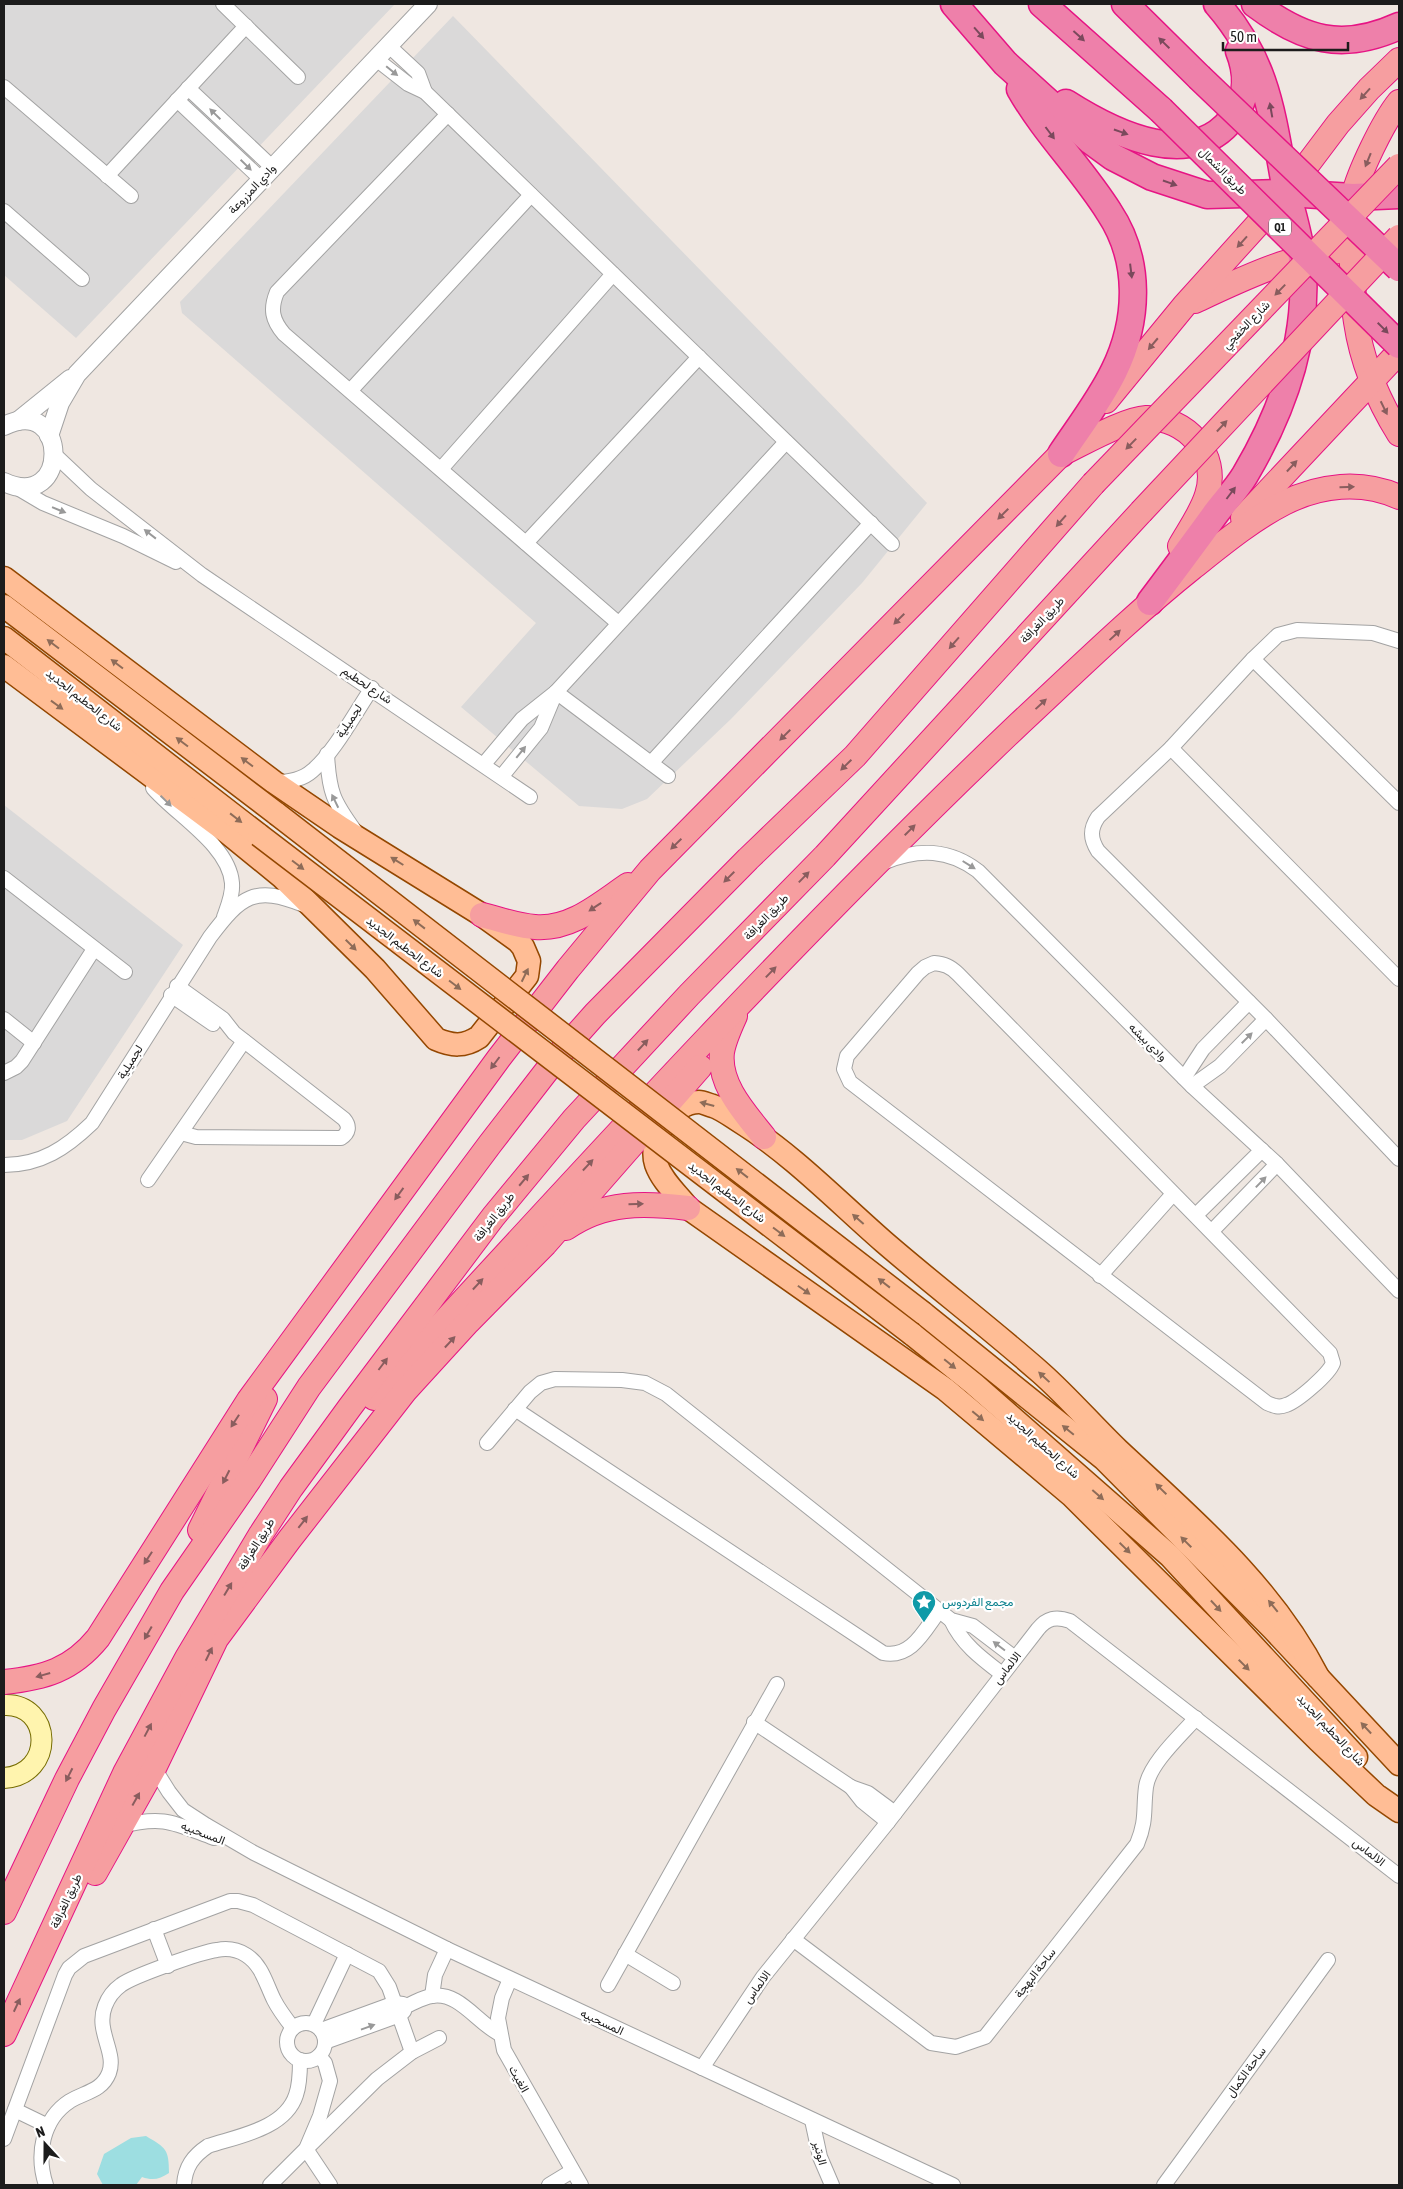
<svg xmlns="http://www.w3.org/2000/svg" width="1403" height="2189" viewBox="0 0 1403 2189" font-family="'Asap Condensed',Vazirmatn,sans-serif">
	<style>
		.residential { fill: #dad9d9 }
		.water { fill: #9ddee1 }
		.lines { fill: none; stroke-linecap: round; stroke-linejoin: round }
		.minor-casing { stroke: #a3a3a3; stroke-width: 16 }
		.tertiary-casing { stroke: #a3a3a3; stroke-width: 20 }
		.secondary-casing { stroke: #766c00; stroke-width: 22 }
		.primary-casing { stroke: #944700; stroke-width: 25 }
		.trunk-casing { stroke: #e61484; stroke-width: 26 }
		.motorway-casing { stroke: #e61484; stroke-width: 29 }
		.minor { stroke: #fff; stroke-width: 14 }
		.tertiary { stroke: #fff; stroke-width: 18 }
		.secondary { stroke: #fff4ae; stroke-width: 20 }
		.primary { stroke: #ffbd95; stroke-width: 22 }
		.trunk { stroke: #f69ea0; stroke-width: 24 }
		.motorway { stroke: #ee80aa; stroke-width: 26 }
		.primary-bridge-casing { stroke: #944700; stroke-width: 25; stroke-linecap: butt }
		.trunk-bridge-casing { stroke: #e61484; stroke-width: 26; stroke-linecap: butt }
		.motorway-bridge-casing { stroke: #e61484; stroke-width: 29; stroke-linecap: butt }
		.primary-bridge { stroke: #ffbd95; stroke-width: 22 }
		.trunk-bridge { stroke: #f69ea0; stroke-width: 24 }
		.motorway-bridge { stroke: #ee80aa; stroke-width: 26 }
		.oneway { fill: #7a495c }
		.oneway2 { fill: #999 }
		.oneway3 { fill: #895d5e }
		.oneway4 { fill: #8e6c58 }
		.labels { text-anchor: middle; dominant-baseline: central; stroke-width: 4.5; stroke-linejoin: round; paint-order: stroke }
		.shield { fill: #fff; stroke: #606060; stroke-width: 1 }
		.shield-label { font-size: 11px; font-weight: bold; fill: #1c1c1c }
		.street-label { font-size: 12px; fill: #1c1c1c; stroke: #fff }
		.culture-label { font-size: 12px; fill: #0d838f; stroke: #fff; text-anchor: start }
	</style>
	<rect width="100%" height="100%" fill="#efe7e1"/>
	<g class="residential">
		<polygon points="4,4 395,4 76,338 4,275"/>
		<polygon points="453,16 927,503 862,583 731,719 647,799 622,809 579,806 461,707 536,623 182,313 180,302"/>
		<polygon points="4,805 183,945 67,1121 22,1140 4,1140"/>
	</g>
	<path class="water" d="M146 2136C166 2148 169 2149 169 2173 160 2179 153 2181 142 2177L136 2185H103L97 2174 104 2154 131 2138Z"/>
	<g class="lines">
		<g class="minor-casing">
			<g id="minor">
				<polyline points="223,4 298,77"/>
				<polyline points="389,46 418,73 425,92"/>
				<polyline points="376,59 408,84 425,92 892,544"/>
				<polyline points="4,87 131,196"/>
				<polyline points="188,88 272,167"/>
				<polyline points="177,100 261,179"/>
				<path d="M448 114 277 292C270 309 272 320 284 334L618 623"/>
				<polyline points="107,176 246,26"/>
				<polyline points="4,211 82,279"/>
				<polyline points="351,390 531,195"/>
				<polyline points="55,455 91,489 202,575 530,797"/>
				<polyline points="441,469 613,274"/>
				<polyline points="16,487 43,503 123,536 176,562"/>
				<polyline points="526,543 699,357"/>
				<path d="M1399 641 1373 633 1297 630 1278 635 1253 659 1171 748 1098 817C1090 829 1090 838 1098 851L1266 1019 1399 1159"/>
				<polyline points="1253,659 1399,803"/>
				<polyline points="556,692 668,776"/>
				<polyline points="1171,748 1399,979"/>
				<path d="M327 754C329 792 333 801 355 831"/>
				<polyline points="651,763 871,523"/>
				<polyline points="484,764 522,719 556,692 786,442"/>
				<polyline points="502,776 541,728 556,692"/>
				<path d="M275 782C288 782 302 780 312 771 334 753 355 713 372 688"/>
				<path d="M153 788C176 815 229 845 232 883 233 894 228 906 224 917"/>
				<path d="M885 862C919 848 949 849 978 871L1192 1086 1277 1164 1399 1291"/>
				<polyline points="4,878 125,972"/>
				<path d="M934 963C944 964 950 966 958 974L1330 1353 1333 1363C1329 1374 1298 1401 1286 1405 1279 1408 1274 1406 1267 1403L850 1082 844 1069 847 1056 918 973 925 967Z"/>
				<path d="M177 986 223 1019 234 1033 344 1119C350 1126 349 1133 341 1138L196 1137 181 1133"/>
				<polyline points="171,995 213,1024"/>
				<polyline points="4,1019 34,1043"/>
				<polyline points="4,1073 16,1067 22,1061 94,949"/>
				<polyline points="1184,1078 1203,1049 1249,1002"/>
				<polyline points="1192,1086 1220,1066 1266,1019"/>
				<path d="M4 1165C41 1165 66 1148 92 1123L210 937C241 896 254 885 304 905"/>
				<polyline points="148,1180 244,1041"/>
				<polyline points="1196,1215 1262,1150"/>
				<polyline points="1212,1231 1277,1164"/>
				<polyline points="1100,1276 1173,1194"/>
				<path d="M515 1409 883 1653C911 1659 924 1631 939 1611"/>
				<polyline points="487,1443 530,1392 541,1383 555,1379 622,1380 645,1383 666,1394 951,1620 973,1626 1015,1658"/>
				<path d="M951 1620C962 1644 981 1658 1002 1674"/>
				<polyline points="754,1722 851,1787 868,1793 895,1813"/>
				<polyline points="154,1768 169,1792 183,1810 206,1825 254,1853 447,1949 953,2185"/>
				<polyline points="851,1787 862,1801 888,1822"/>
				<path d="M121 1826C164 1815 174 1823 214 1838"/>
				<polyline points="154,1929 168,1966"/>
				<path d="M793 1939 931 2043 956 2047 985 2037 1137 1844C1147 1820 1143 1810 1146 1787 1149 1764 1181 1735 1196 1718"/>
				<polyline points="625,1954 673,1983"/>
				<polyline points="510,1979 502,1998 498,2018 504,2050 581,2185"/>
				<polyline points="608,1985 777,1684"/>
				<polyline points="432,1996 435,1975 447,1949"/>
				<circle cx="306" cy="2042" r="19"/>
				<polyline points="314,2024 347,1954"/>
				<polyline points="321,2030 395,2003 403,2004"/>
				<path d="M325 2042 400 2015 404 2011 406 2006C414 2003 423 1997 432 1996 459 1991 478 2024 500 2034"/>
				<path d="M702 2068 763 1977 888 1822 1038 1629C1047 1618 1056 1616 1070 1621L1399 1876"/>
				<polyline points="15,2110 48,2126"/>
				<polyline points="812,2120 820,2157 832,2185"/>
				<polyline points="4,2139 65,1975 69,1968 84,1956 230,1901 238,1901 253,1905 379,1971 389,1987 412,2052"/>
				<path d="M46 2185C36 2155 42 2119 70 2101 85 2092 102 2091 109 2073 117 2052 95 2031 105 2006 108 1998 114 1990 121 1985 133 1976 201 1952 217 1950 227 1948 238 1950 246 1955 262 1965 266 1984 274 2000 279 2010 286 2019 293 2028"/>
				<path d="M184 2185C185 2167 193 2156 208 2146 238 2136 285 2129 296 2095 300 2084 300 2071 300 2060"/>
				<polyline points="270,2185 306,2149 320,2116 330,2081 325,2063 319,2056"/>
				<polyline points="330,2185 306,2149 377,2079 412,2052 439,2038"/>
				<polyline points="549,2185 572,2171"/>
				<polyline points="1164,2185 1328,1960"/>
			</g>
		</g>
		<g class="tertiary-casing">
			<g id="tertiary">
				<polyline points="18,421 70,379"/>
				<path d="M4 426C69 393 71 513 4 482"/>
				<polyline points="49,436 60,403 77,374 428,4"/>
			</g>
		</g>
		<g class="secondary-casing">
			<path id="secondary" d="M4 1705C53 1703 55 1775 4 1778"/>
		</g>
		<g class="primary-casing">
			<g id="primary">
				<path d="M4 578 274 782 340 827 482 915 518 941 523 947 529 961 527 976 479 1037C464 1047 452 1046 436 1039L375 969 282 877 228 833 4 666"/>
				<polyline points="4,606 277,814"/>
				<polyline points="4,638 259,835"/>
				<polyline points="923,1313 1104,1459 1273,1629 1399,1764"/>
				<polyline points="912,1334 974,1384 1170,1556 1356,1757"/>
				<path d="M1318 1677C1272 1586 1192 1519 1118 1450 1092 1425 1068 1397 1041 1373 990 1328 936 1287 884 1242 837 1201 792 1154 739 1121 731 1116 722 1109 713 1106 709 1105 703 1102 699 1102 672 1102 648 1139 656 1164 662 1181 677 1194 688 1208L945 1389 1071 1495 1318 1740 1376 1795 1399 1811"/>
			</g>
		</g>
		<g class="trunk-casing">
			<g id="trunk">
				<path d="M1399 102C1383 122 1359 172 1353 197 1347 221 1350 249 1353 273 1354 289 1353 306 1356 322 1362 363 1378 400 1399 434"/>
				<path d="M1195 301C1250 275 1305 248 1367 250"/>
				<polyline points="1106,401 1184,306 1286,193 1338,124 1369,89 1399,60"/>
				<path d="M1061 454C1082 444 1125 419 1146 418 1186 417 1220 454 1207 495 1202 512 1189 530 1180 546"/>
				<polyline points="1243,518 1399,352"/>
				<path d="M482 915C499 919 517 926 535 927 571 930 600 904 628 885"/>
				<path d="M735 1016C730 1027 724 1040 722 1052 718 1085 746 1114 764 1137"/>
				<path d="M566 1228C604 1201 645 1203 688 1208"/>
				<path d="M374 1398C584 1169 794 938 1020 723 1077 670 1132 616 1192 568 1221 545 1251 520 1284 503 1320 485 1361 480 1399 497"/>
				<polyline points="200,1530 265,1399"/>
				<path d="M4 1682C44 1678 72 1670 98 1638L249 1400 499 1058 568 969 650 870 1061 454 1073 440"/>
				<polyline points="95,1873 154,1768 216,1639 289,1540 405,1391 468,1322 545,1244 700,1067"/>
				<polyline points="4,1912 67,1779 104,1709 172,1591 249,1480 309,1387 490,1144 562,1051 595,1014 748,859 855,756 1093,484"/>
				<polyline points="4,2034 125,1773 187,1658 261,1534 291,1488 350,1407 493,1217 574,1119 689,995 825,856 1141,512"/>
			</g>
		</g>
		<g class="motorway-casing">
			<g id="motorway">
				<polyline points="954,4 1005,63 1091,141 1113,157 1152,177 1207,195 1286,193 1353,197 1399,195"/>
				<polyline points="1042,4 1161,110"/>
				<polyline points="1125,4 1199,77"/>
				<path d="M1255 4C1303 40 1342 52 1399 26"/>
				<path d="M1020 89C1045 133 1082 169 1109 212 1141 260 1139 320 1114 371 1100 400 1079 427 1061 454"/>
				<path d="M1066 103C1113 133 1196 175 1236 113 1248 94 1247 71 1239 51"/>
				<path d="M1150 602C1171 574 1192 546 1213 517 1223 503 1236 490 1245 475 1284 409 1310 336 1302 259 1299 230 1288 202 1283 174 1271 106 1264 58 1217 4"/>
			</g>
		</g>
		<use href="#minor" class="minor"/>
		<use href="#tertiary" class="tertiary"/>
		<use href="#secondary" class="secondary"/>
		<use href="#primary" class="primary"/>
		<use href="#trunk" class="trunk"/>
		<use href="#motorway" class="motorway"/>
		<g class="primary-bridge-casing">
			<g id="primary-bridge">
				<polyline points="277,814 923,1313"/>
				<polyline points="259,835 912,1334"/>
			</g>
		</g>
		<g class="trunk-bridge-casing">
			<g id="trunk-bridge">
				<polyline points="1093,484 1399,166"/>
				<polyline points="1141,512 1399,237"/>
			</g>
		</g>
		<g class="motorway-bridge-casing">
			<g id="motorway-bridge">
				<polyline points="1199,77 1399,268"/>
				<polyline points="1161,110 1399,345"/>
			</g>
		</g>
		<use href="#primary-bridge" class="primary-bridge"/>
		<use href="#trunk-bridge" class="trunk-bridge"/>
		<use href="#motorway-bridge" class="motorway-bridge"/>
	</g>
	<defs><path id="oneway-solid" d="M-6-.8H1V-3.2L6.5 0L1 3.2V.8H-6Z" transform="scale(1.25)"/></defs>
	<g class="oneway">
		<use href="#oneway-solid" transform="translate(979 33) rotate(49)"/>
		<use href="#oneway-solid" transform="translate(1079 36) rotate(42)"/>
		<use href="#oneway-solid" transform="translate(1164 43) rotate(-136)"/>
		<use href="#oneway-solid" transform="translate(1271 110) rotate(-100)"/>
		<use href="#oneway-solid" transform="translate(1121 132) rotate(19)"/>
		<use href="#oneway-solid" transform="translate(1050 133) rotate(53)"/>
		<use href="#oneway-solid" transform="translate(1170 183) rotate(19)"/>
		<use href="#oneway-solid" transform="translate(1131 271) rotate(83)"/>
		<use href="#oneway-solid" transform="translate(1383 328) rotate(45)"/>
		<use href="#oneway-solid" transform="translate(1231 493) rotate(-53)"/>
	</g>
	<g class="oneway2">
		<use href="#oneway-solid" transform="translate(392 71) rotate(39)"/>
		<use href="#oneway-solid" transform="translate(215 114) rotate(-136)"/>
		<use href="#oneway-solid" transform="translate(246 165) rotate(44)"/>
		<use href="#oneway-solid" transform="translate(59 510) rotate(22)"/>
		<use href="#oneway-solid" transform="translate(150 534) rotate(-142)"/>
		<use href="#oneway-solid" transform="translate(521 752) rotate(-51)"/>
		<use href="#oneway-solid" transform="translate(166 801) rotate(44)"/>
		<use href="#oneway-solid" transform="translate(335 801) rotate(-116)"/>
		<use href="#oneway-solid" transform="translate(969 865) rotate(32)"/>
		<use href="#oneway-solid" transform="translate(1247 1038) rotate(-45)"/>
		<use href="#oneway-solid" transform="translate(1261 1182) rotate(-46)"/>
		<use href="#oneway-solid" transform="translate(999 1646) rotate(-143)"/>
		<use href="#oneway-solid" transform="translate(368 2027) rotate(-20)"/>
	</g>
	<g class="oneway3">
		<use href="#oneway-solid" transform="translate(1365 94) rotate(132)"/>
		<use href="#oneway-solid" transform="translate(1368 160) rotate(112)"/>
		<use href="#oneway-solid" transform="translate(1242 242) rotate(132)"/>
		<use href="#oneway-solid" transform="translate(1280 290) rotate(134)"/>
		<use href="#oneway-solid" transform="translate(1153 344) rotate(130)"/>
		<use href="#oneway-solid" transform="translate(1384 408) rotate(64)"/>
		<use href="#oneway-solid" transform="translate(1222 426) rotate(-47)"/>
		<use href="#oneway-solid" transform="translate(1131 444) rotate(134)"/>
		<use href="#oneway-solid" transform="translate(1292 466) rotate(-47)"/>
		<use href="#oneway-solid" transform="translate(1347 487) rotate(-1)"/>
		<use href="#oneway-solid" transform="translate(1003 514) rotate(135)"/>
		<use href="#oneway-solid" transform="translate(1061 521) rotate(131)"/>
		<use href="#oneway-solid" transform="translate(899 619) rotate(135)"/>
		<use href="#oneway-solid" transform="translate(1115 635) rotate(-43)"/>
		<use href="#oneway-solid" transform="translate(954 643) rotate(131)"/>
		<use href="#oneway-solid" transform="translate(1041 704) rotate(-43)"/>
		<use href="#oneway-solid" transform="translate(785 735) rotate(135)"/>
		<use href="#oneway-solid" transform="translate(846 765) rotate(136)"/>
		<use href="#oneway-solid" transform="translate(910 830) rotate(-45)"/>
		<use href="#oneway-solid" transform="translate(676 844) rotate(136)"/>
		<use href="#oneway-solid" transform="translate(729 877) rotate(135)"/>
		<use href="#oneway-solid" transform="translate(804 877) rotate(-46)"/>
		<use href="#oneway-solid" transform="translate(595 907) rotate(146)"/>
		<use href="#oneway-solid" transform="translate(771 972) rotate(-46)"/>
		<use href="#oneway-solid" transform="translate(643 1045) rotate(-47)"/>
		<use href="#oneway-solid" transform="translate(495 1063) rotate(127)"/>
		<use href="#oneway-solid" transform="translate(588 1165) rotate(-47)"/>
		<use href="#oneway-solid" transform="translate(524 1180) rotate(-50)"/>
		<use href="#oneway-solid" transform="translate(399 1194) rotate(126)"/>
		<use href="#oneway-solid" transform="translate(636 1204) rotate(-2)"/>
		<use href="#oneway-solid" transform="translate(478 1284) rotate(-47)"/>
		<use href="#oneway-solid" transform="translate(450 1342) rotate(-47)"/>
		<use href="#oneway-solid" transform="translate(383 1364) rotate(-53)"/>
		<use href="#oneway-solid" transform="translate(235 1421) rotate(123)"/>
		<use href="#oneway-solid" transform="translate(226 1477) rotate(117)"/>
		<use href="#oneway-solid" transform="translate(303 1522) rotate(-52)"/>
		<use href="#oneway-solid" transform="translate(148 1558) rotate(123)"/>
		<use href="#oneway-solid" transform="translate(228 1589) rotate(-59)"/>
		<use href="#oneway-solid" transform="translate(148 1633) rotate(120)"/>
		<use href="#oneway-solid" transform="translate(209 1654) rotate(-64)"/>
		<use href="#oneway-solid" transform="translate(43 1675) rotate(164)"/>
		<use href="#oneway-solid" transform="translate(148 1730) rotate(-62)"/>
		<use href="#oneway-solid" transform="translate(69 1775) rotate(117)"/>
		<use href="#oneway-solid" transform="translate(136 1799) rotate(-61)"/>
		<use href="#oneway-solid" transform="translate(17 2005) rotate(-65)"/>
	</g>
	<g class="oneway4">
		<use href="#oneway-solid" transform="translate(53 644) rotate(-143)"/>
		<use href="#oneway-solid" transform="translate(117 664) rotate(-143)"/>
		<use href="#oneway-solid" transform="translate(57 705) rotate(36)"/>
		<use href="#oneway-solid" transform="translate(182 742) rotate(-143)"/>
		<use href="#oneway-solid" transform="translate(247 762) rotate(-143)"/>
		<use href="#oneway-solid" transform="translate(236 818) rotate(38)"/>
		<use href="#oneway-solid" transform="translate(397 861) rotate(-148)"/>
		<use href="#oneway-solid" transform="translate(298 865) rotate(37)"/>
		<use href="#oneway-solid" transform="translate(419 924) rotate(-142)"/>
		<use href="#oneway-solid" transform="translate(351 945) rotate(45)"/>
		<use href="#oneway-solid" transform="translate(525 975) rotate(-64)"/>
		<use href="#oneway-solid" transform="translate(455 985) rotate(37)"/>
		<use href="#oneway-solid" transform="translate(707 1104) rotate(-165)"/>
		<use href="#oneway-solid" transform="translate(742 1173) rotate(-142)"/>
		<use href="#oneway-solid" transform="translate(858 1219) rotate(-139)"/>
		<use href="#oneway-solid" transform="translate(779 1232) rotate(37)"/>
		<use href="#oneway-solid" transform="translate(884 1283) rotate(-142)"/>
		<use href="#oneway-solid" transform="translate(804 1290) rotate(35)"/>
		<use href="#oneway-solid" transform="translate(950 1364) rotate(39)"/>
		<use href="#oneway-solid" transform="translate(1044 1377) rotate(-137)"/>
		<use href="#oneway-solid" transform="translate(978 1416) rotate(40)"/>
		<use href="#oneway-solid" transform="translate(1068 1430) rotate(-141)"/>
		<use href="#oneway-solid" transform="translate(1161 1489) rotate(-136)"/>
		<use href="#oneway-solid" transform="translate(1098 1495) rotate(41)"/>
		<use href="#oneway-solid" transform="translate(1186 1542) rotate(-135)"/>
		<use href="#oneway-solid" transform="translate(1125 1548) rotate(44)"/>
		<use href="#oneway-solid" transform="translate(1216 1606) rotate(47)"/>
		<use href="#oneway-solid" transform="translate(1273 1606) rotate(-129)"/>
		<use href="#oneway-solid" transform="translate(1244 1665) rotate(45)"/>
		<use href="#oneway-solid" transform="translate(1366 1728) rotate(-133)"/>
	</g>
	<defs>
		<g id="sight-pin" transform="scale(1.25)"><path d="M0 17L-7.5 6A9.5 9.5 0 1 1 7.5 6Z" fill="#0f9aa8" stroke="#fff"/><path d="M0-6L1.8-2.2L6-1.7L2.9 1.2L3.7 5.4L0 3.3L-3.7 5.4L-2.9 1.2L-6-1.7L-1.8-2.2Z" fill="#fff"/></g>
	</defs>
	<g fill-rule="evenodd">
		<use href="#sight-pin" x="924" y="1602"/>
	</g>
	<g class="labels">
		<rect class="shield" x="1269" y="218.5" width="22" height="17" rx="4"/>
		<g class="shield-label">
			<text x="1280" y="227">Q1</text>
		</g>
		<g class="street-label">
			<text transform="translate(1223 171) rotate(45)">طريق الشمال</text>
			<text transform="translate(252 189) rotate(-47)">وادي المزروعة</text>
			<text transform="translate(1246 325) rotate(-46)">شارع الخفجي</text>
			<text transform="translate(1042 620) rotate(-47)">طريق الغرافة</text>
			<text transform="translate(367 685) rotate(34)">شارع لحطيم</text>
			<text transform="translate(84 700) rotate(38)">شارع الحطيم الجديد</text>
			<text transform="translate(349 721) rotate(-56)">لجميلية</text>
			<text transform="translate(766 917) rotate(-46)">طريق الغرافة</text>
			<text transform="translate(405 947) rotate(37)">شارع الحطيم الجديد</text>
			<text transform="translate(1148 1042) rotate(45)">وادى بيشه</text>
			<text transform="translate(130 1062) rotate(-58)">لجميلية</text>
			<text transform="translate(727 1192) rotate(37)">شارع الحطيم الجديد</text>
			<text transform="translate(494 1217) rotate(-52)">طريق الغرافة</text>
			<text transform="translate(1043 1445) rotate(42)">شارع الحطيم الجديد</text>
			<text transform="translate(256 1544) rotate(-58)">طريق الغرافة</text>
			<text transform="translate(1007 1668) rotate(-52)">الالماس</text>
			<text transform="translate(1331 1730) rotate(47)">شارع الحطيم الجديد</text>
			<text transform="translate(203 1833) rotate(21)">المسحبيه</text>
			<text transform="translate(1369 1852) rotate(38)">الالماس</text>
			<text transform="translate(66 1901) rotate(-65)">طريق الغرافة</text>
			<text transform="translate(1035 1973) rotate(-52)">ساحة البهجة</text>
			<text transform="translate(757 1987) rotate(-54)">الالماس</text>
			<text transform="translate(602 2022) rotate(25)">المسحبيه</text>
			<text transform="translate(1246 2072) rotate(-54)">ساحة الكمال</text>
			<text transform="translate(519 2079) rotate(61)">الغيث</text>
			<text transform="translate(820 2153) rotate(75)">الوتير</text>
		</g>
		<g class="culture-label">
			<text x="942" y="1602">مجمع الفردوس</text>
		</g>
	</g>
	<rect width="1403" height="2189" fill="none" stroke="#1c1c1c" stroke-width="10"/>
	<g transform="translate(45 2144) rotate(339)" stroke="#ffffff" stroke-width="4" paint-order="stroke">
	<path d="M0-4L9 19L0 12L-9 19Z" fill="#1c1c1c"/>
	<text y="-8" font-size="14" font-weight="bold" text-anchor="middle" fill="#1c1c1c">N</text>
	</g>
	<path d="M1223 42v8h125v-8" fill="none" stroke="#1c1c1c" stroke-width="2.5"/>
	<text x="1230" y="42" font-size="15" fill="#1c1c1c" stroke="#ffffff" stroke-width="4" paint-order="stroke">50 m</text>
</svg>
